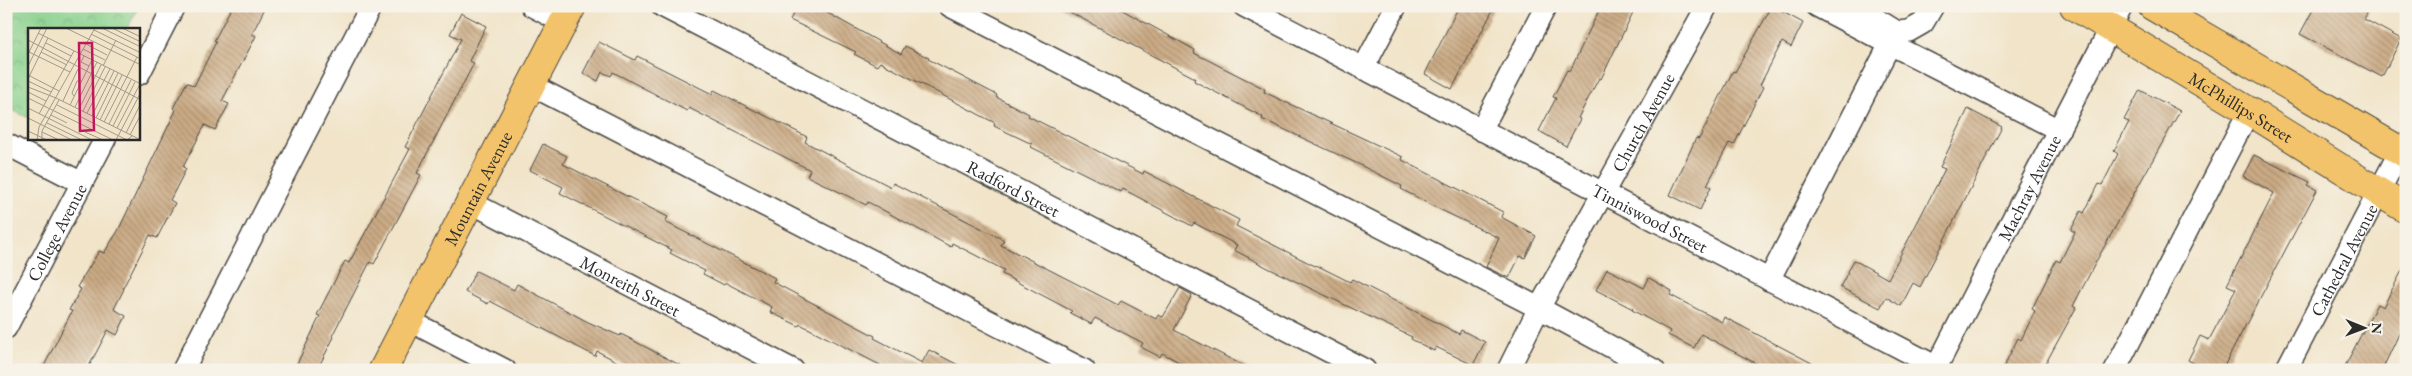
<svg xmlns="http://www.w3.org/2000/svg" width="2412" height="376" viewBox="0 0 2412 376" font-family="'EB Garamond',serif">
	<style>
		.park { fill: url(#park-crowns); stroke: #597e5c }
		.building { fill: url(#building-back-hatch) }
		.lines { fill: none; stroke-linecap: round; stroke-linejoin: round }
		.minor-casing { stroke: #494743; stroke-width: 24 }
		.major-casing { stroke: #494743; stroke-width: 30 }
		.minor { stroke: #fff; stroke-width: 21 }
		.major { stroke: #f2c36a; stroke-width: 28 }
		.labels { text-anchor: middle; dominant-baseline: central; stroke-width: 4.5; stroke-linejoin: round; paint-order: stroke }
		.street-label { font-size: 18px; fill: #2b2b2b; stroke: #f7f3e8 }
		.inset-road { fill: none; stroke: #a29a8a; stroke-width: 1 }
		.view { fill: #c2185b; fill-opacity: 0.15; stroke: #c2185b; stroke-width: 2.5 }
		.inset-edge { fill: none; stroke: #2b2b2b; stroke-width: 2.5 }
	</style>
	<defs>
		<pattern id="park-crowns" width="20" height="18" patternUnits="userSpaceOnUse" patternTransform="scale(1.25)"><rect width="20" height="18" fill="#87d08c"/><path d="M2 6a3 3 0 1 1 6 0M12 15a3 3 0 1 1 6 0" fill="none" stroke="#6fa973"/></pattern>
		<pattern id="building-back-hatch" width="6" height="6" patternUnits="userSpaceOnUse" patternTransform="scale(1.25)"><rect width="6" height="6" fill="#cbab85"/><path d="M-1 5l2 2M0 0l6 6M5-1l2 2" fill="none" stroke="#a58b6d"/></pattern>
	</defs>
	<rect width="100%" height="100%" fill="#f7f3e8"/>
	<filter id="ink" filterUnits="userSpaceOnUse"><feTurbulence type="fractalNoise" baseFrequency=".02" numOctaves="2"/><feDisplacementMap in="SourceGraphic" scale="10" xChannelSelector="R" yChannelSelector="G"/><feConvolveMatrix kernelMatrix="1 2 1 2 8 2 1 2 1" color-interpolation-filters="sRGB"/></filter>
	<filter id="wash" filterUnits="userSpaceOnUse"><feTurbulence type="fractalNoise" baseFrequency=".0096" numOctaves="4" result="noise"/><feDisplacementMap in="SourceGraphic" scale="20" xChannelSelector="R" yChannelSelector="G"/><feGaussianBlur stdDeviation="1.12" result="paint"/><feColorMatrix in="noise" values="0 0 0 0 0 0 0 0 0 0 0 0 0 0 0 0 0 1.4 0 .05"/><feComposite in="paint" operator="in"/></filter>
	<g filter="url(#wash)">
		<rect width="100%" height="100%" fill="#f1e4c9"/>
		<polygon class="park" points="6,6 139,6 127,29 29,29 29,118 6,107"/>
		<g id="blocks">
			<g class="building">
				<polygon points="232,6 266,6 252,34 256,36 222,101 229,104 215,130 205,125 183,167 186,169 170,200 175,203 157,238 150,235 123,288 124,289 114,309 126,316 117,335 108,330 87,370 42,370 72,311 69,310 81,289 77,287 99,251 104,253 118,231 176,110 173,108 187,82 194,86 216,42 214,41"/>
				<polygon points="797,6 827,6 824,11 901,54 905,46 929,58 928,59 997,95 996,97 1029,114 1028,116 1143,174 1144,171 1239,220 1236,226 1315,266 1316,265 1350,282 1352,279 1459,334 1461,330 1485,342 1473,365 1436,347 1434,351 1411,339 1412,337 1270,269 1234,250 1237,245 1194,223 1192,226 1123,189 1121,192 1031,147 1032,144 994,126 995,123 880,62 877,66 854,54 856,52 790,20"/>
				<polygon points="1058,6 1115,6 1195,50 1194,53 1265,89 1264,92 1403,157 1402,160 1503,212 1501,217 1536,236 1525,258 1520,256 1509,278 1486,267 1499,238 1435,207 1401,189 1402,186 1356,163 1262,119 1263,117 1194,81 1195,78"/>
				<polygon points="1459,6 1495,6 1452,89 1425,74"/>
				<polygon points="1601,6 1636,6 1601,79 1599,78 1578,118 1580,119 1566,146 1539,131 1556,98 1553,97 1567,70 1570,71"/>
				<polygon points="1772,6 1803,23 1791,47 1782,42 1760,85 1763,87 1734,145 1729,143 1707,185 1711,187 1700,210 1670,195 1696,138 1699,139 1733,71 1735,72"/>
				<polygon points="2315,6 2371,6 2364,19 2401,39 2382,77 2300,34"/>
				<polygon points="461,13 486,26 469,61 474,63 417,173 421,175 374,264 370,262 332,336 334,337 317,370 294,370 320,316 317,315 345,261 349,263 410,149 405,147 461,39 450,34"/>
				<polygon points="599,42 635,60 637,56 712,94 714,90 786,126 807,137 805,142 891,187 893,183 1004,240 1001,245 1118,305 1121,301 1156,319 1158,315 1163,317 1180,288 1192,295 1174,330 1252,370 1194,370 1162,353 1160,357 1141,347 1143,343 1095,318 1091,324 1070,313 1072,311 1002,274 1004,270 952,243 951,247 868,202 866,205 807,176 810,170 689,108 687,111 613,72 611,76 602,72 598,81 583,73"/>
				<polygon points="2140,90 2180,111 2098,258 2073,306 2076,308 2042,370 2002,370 2018,338 2021,340 2035,311 2032,309 2056,260 2060,262 2075,232 2071,230 2081,211 2084,213 2099,184 2102,185 2118,154 2114,151 2129,122 2124,120"/>
				<polygon points="1968,109 2002,127 1920,287 1913,283 1901,306 1886,297 1880,308 1840,287 1854,260 1888,279 1945,169 1940,167"/>
				<polygon points="543,144 567,156 563,164 668,217 665,222 775,278 773,282 875,336 874,338 922,363 929,350 968,370 878,370 880,365 800,324 799,326 770,312 772,307 726,283 724,285 703,274 705,271 670,253 672,250 560,193 563,187 530,170"/>
				<polygon points="2254,155 2310,182 2308,185 2317,190 2222,370 2206,370 2188,360 2200,336 2209,340 2236,289 2227,285 2274,193 2243,176"/>
				<polygon points="2406,263 2406,319 2382,370 2343,370 2377,304 2383,307"/>
				<polygon points="1607,269 1644,288 1649,278 1672,291 1670,295 1722,322 1724,317 1825,370 1768,370 1701,334 1694,348 1668,335 1670,331 1632,310 1633,309 1596,290"/>
				<polygon points="476,271 514,290 517,284 588,322 620,336 621,334 689,370 633,370 597,351 595,356 490,301 488,304 465,292"/>
			</g>
		</g>
	</g>
	<g filter="url(#ink)">
		<use href="#blocks" fill-opacity="0" stroke="#494743" stroke-width="1"/>
		<g class="lines">
			<g class="minor-casing">
				<g id="minor">
					<polyline points="532,6 564,23"/>
					<path id="s1" d="M662 6 1365 370"/>
					<polyline points="950,6 1539,308 1654,370"/>
					<path id="s2" d="M1244 6 1937 367"/>
					<polyline points="1817,6 1890,44"/>
					<polyline points="1855,6 1897,32 1909,31 1923,23 1933,6"/>
					<polyline points="1363,69 1396,6"/>
					<polyline points="139,74 174,6"/>
					<polyline points="531,85 1084,370"/>
					<polyline points="1481,130 1546,6"/>
					<polyline points="6,144 82,183"/>
					<path id="s3" d="M470 202 793 370"/>
					<polyline points="1769,280 1890,44 2059,130"/>
					<polyline points="408,320 505,370"/>
					<path id="s4" d="M6 328 105 139"/>
					<polyline points="183,370 371,6"/>
					<path id="s5" d="M1508 370 1539 308 1707 6"/>
					<path id="s6" d="M1935 370 2122 6"/>
					<polyline points="2115,370 2249,111"/>
					<path id="s7" d="M2286 370 2400 151"/>
				</g>
			</g>
			<g class="major-casing">
				<g id="major">
					<path id="s8" d="M2074 6 2249 111 2406 209"/>
					<polyline points="2152,6 2406,154"/>
					<path id="s9" d="M383 370 572 6"/>
				</g>
			</g>
			<use href="#minor" class="minor"/>
			<use href="#major" class="major"/>
		</g>
	</g>
	<g class="labels">
		<g class="street-label">
			<text stroke="none"><textPath href="#s8" startOffset="195">McPhillips Street</textPath></text>
			<text stroke="none"><textPath href="#s5" startOffset="282">Church Avenue</textPath></text>
			<text stroke="none"><textPath href="#s9" startOffset="205">Mountain Avenue</textPath></text>
			<text stroke="none"><textPath href="#s1" startOffset="396">Radford Street</textPath></text>
			<text stroke="none"><textPath href="#s6" startOffset="205">Machray Avenue</textPath></text>
			<text stroke="none"><textPath href="#s2" startOffset="458">Tinniswood Street</textPath></text>
			<text stroke="none"><textPath href="#s4" startOffset="108">College Avenue</textPath></text>
			<text stroke="none"><textPath href="#s7" startOffset="124">Cathedral Avenue</textPath></text>
			<text stroke="none"><textPath href="#s3" startOffset="181">Monreith Street</textPath></text>
		</g>
	</g>
	<g transform="translate(28 28)">
		<rect width="112" height="112" fill="#f1e4c9"/>
		<path class="inset-road" d="M38 0 113 37M74 0 113 19M84 0 113 14M94 0 113 9M66 2 113 25M10 5 113 56M63 6 113 31M0 12 113 72M18 15 43 28M58 16 79 27M55 21 77 32M1 24 42 44M13 24 39 37M0 26 13 0M56 28 53 34 61 38M0 38 19 0M75 38 88 12M0 47 31 63M0 51 20 10M0 53 23 64M0 59 28 70M0 64 18 73M46 68 44 65 49 53H54M0 70 85 112M28 70 113 112M35 73 50 41M29 77 99 112 104 108M42 77 64 32M47 79 69 34M0 80 64 112M51 81 73 37M55 83 77 39M59 85 82 41M11 86 46 23M23 87 39 95M64 88 86 43M0 90 44 112M68 90 90 45M72 92 94 47M76 94 109 29M19 95 54 112M81 96 103 52M85 98 107 54M89 100 112 56M0 103 19 112M14 104 31 112M57 104 75 112M98 105 113 75M102 107 113 86M9 112 11 99 67 0M14 112V103L31 72M88 112 113 64"/>
		<path class="view" d="M51 15H64L66 102 52 103Z"/>
		<rect width="112" height="112" class="inset-edge"/>
	</g>
	<rect width="2412" height="376" fill="none" stroke="#f7f3e8" stroke-width="25"/>
	<g transform="translate(2364 328) rotate(91)" stroke="#f7f3e8" stroke-width="4" paint-order="stroke">
	<path d="M0-4L9 19L0 12L-9 19Z" fill="#2b2b2b"/>
	<text y="-8" font-size="14" font-weight="bold" text-anchor="middle" fill="#2b2b2b">N</text>
	</g>
</svg>
